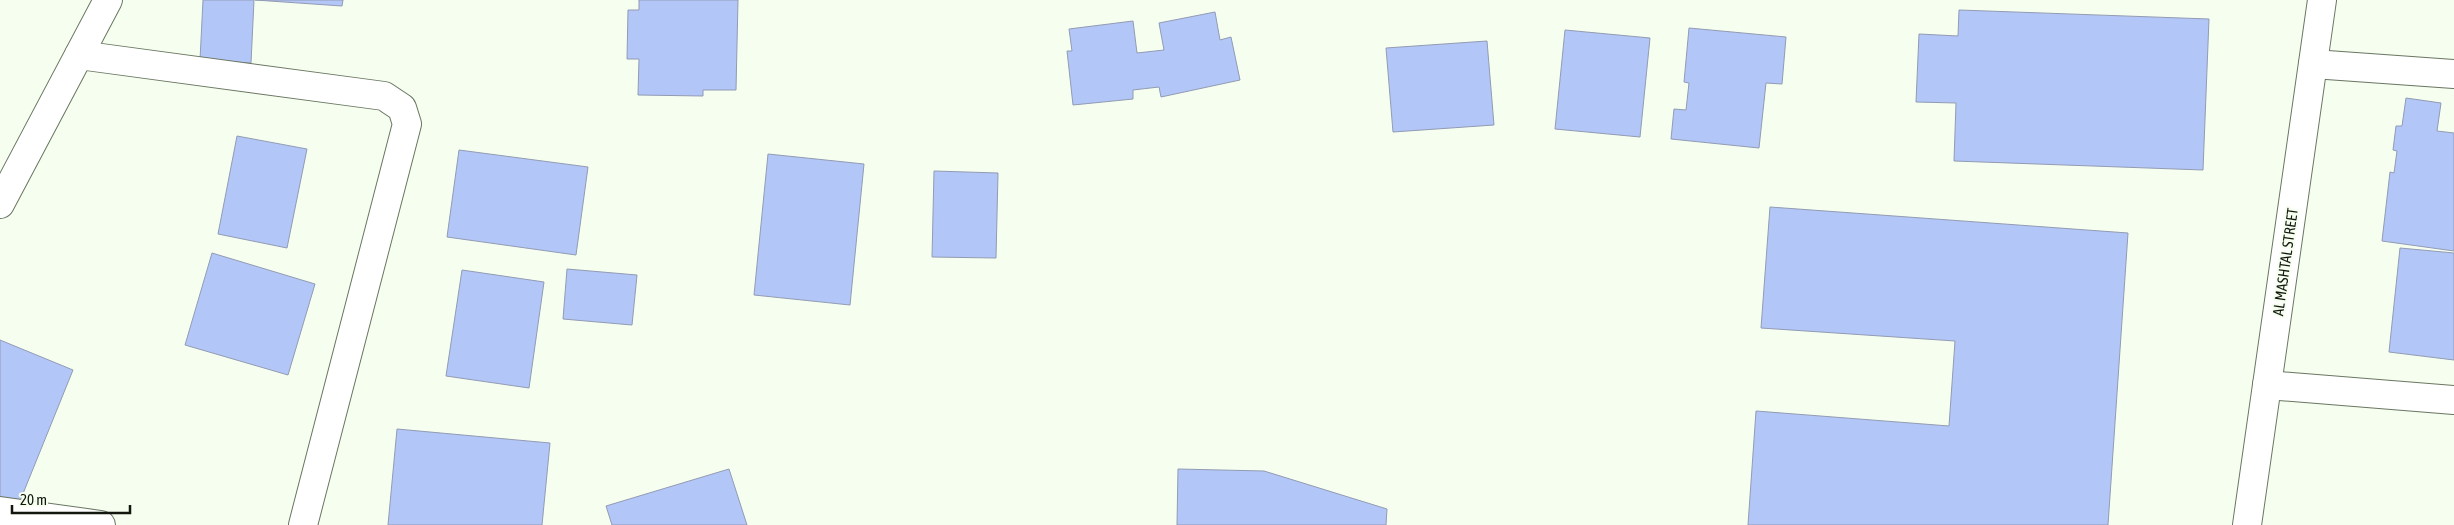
<svg xmlns="http://www.w3.org/2000/svg" width="2454" height="525" viewBox="0 0 2454 525" font-family="'Asap Condensed',sans-serif">
	<style>
		.building { fill: #b2c6f7; stroke: #929bb3 }
		.lines { fill: none; stroke-linecap: round; stroke-linejoin: round }
		.street-casing { stroke: #697661; stroke-width: 30 }
		.primary-casing { stroke: #697661; stroke-width: 30 }
		.street { stroke: #fff; stroke-width: 28 }
		.primary { stroke: #fff; stroke-width: 28 }
		.labels { text-anchor: middle; dominant-baseline: central; stroke-width: 4; stroke-linejoin: round; paint-order: stroke }
		.street-label { font-size: 15px; fill: #12170e; stroke: #f5feef }
	</style>
	<rect width="100%" height="100%" fill="#f5feef"/>
	<g class="building">
		<polygon points="203,0 254,0 251,63 200,60"/>
		<polygon points="255,0 343,0 342,6"/>
		<polygon points="639,0 738,0 736,90 703,90 703,96 638,95 639,59 627,59 628,10 639,10"/>
		<polygon points="1959,10 2209,19 2203,170 1954,161 1956,103 1916,102 1919,34 1958,36"/>
		<polygon points="1215,12 1220,40 1231,37 1240,80 1161,97 1159,87 1133,90 1133,99 1073,105 1067,51 1072,51 1069,29 1133,21 1137,53 1164,50 1159,23"/>
		<polygon points="1689,28 1786,37 1782,84 1766,83 1759,148 1671,139 1674,109 1686,110 1689,83 1684,82"/>
		<polygon points="1565,30 1650,38 1640,137 1555,129"/>
		<polygon points="1487,41 1494,125 1393,132 1386,48"/>
		<polygon points="2406,98 2441,103 2437,131 2454,133 2454,251 2382,241 2390,172 2394,173 2397,151 2393,150 2396,126 2402,126"/>
		<polygon points="237,136 307,149 287,248 218,234"/>
		<polygon points="459,150 588,167 576,255 447,237"/>
		<polygon points="768,154 864,164 850,305 754,295"/>
		<polygon points="934,171 998,173 996,258 932,257"/>
		<polygon points="1770,207 2128,233 2108,525 1748,525 1756,411 1949,426 1955,341 1761,328"/>
		<polygon points="2400,248 2454,253 2454,360 2389,352"/>
		<polygon points="212,253 315,284 288,375 185,345"/>
		<polygon points="567,269 637,275 632,325 563,319"/>
		<polygon points="462,270 544,282 529,388 446,376"/>
		<polygon points="0,340 73,370 18,506 0,499"/>
		<polygon points="397,429 550,443 542,525 388,525"/>
		<polygon points="729,469 747,525 612,525 606,506"/>
		<polygon points="1178,469 1264,471 1387,509 1386,525 1177,525"/>
	</g>
	<g class="lines">
		<g class="street-casing">
			<g id="street">
				<polyline points="79,55 384,96 402,108 407,124 303,525"/>
				<polyline points="2313,64 2454,74"/>
				<polyline points="0,204 108,0"/>
				<polyline points="2267,385 2454,400"/>
				<polyline points="0,511 101,525"/>
			</g>
		</g>
		<g class="primary-casing">
			<polyline id="primary" points="2247,525 2322,0"/>
		</g>
		<use href="#street" class="street"/>
		<use href="#primary" class="primary"/>
	</g>
	<g class="labels">
		<g class="street-label">
			<text transform="translate(2285 262) rotate(-82)">AL MASHTAL STREET</text>
		</g>
	</g>
	<path d="M12 505v8h118v-8" fill="none" stroke="#12170e" stroke-width="2.5"/>
	<text x="20" y="505" font-size="15" fill="#12170e" stroke="#f5feef" stroke-width="4" paint-order="stroke">20 m</text>
</svg>
